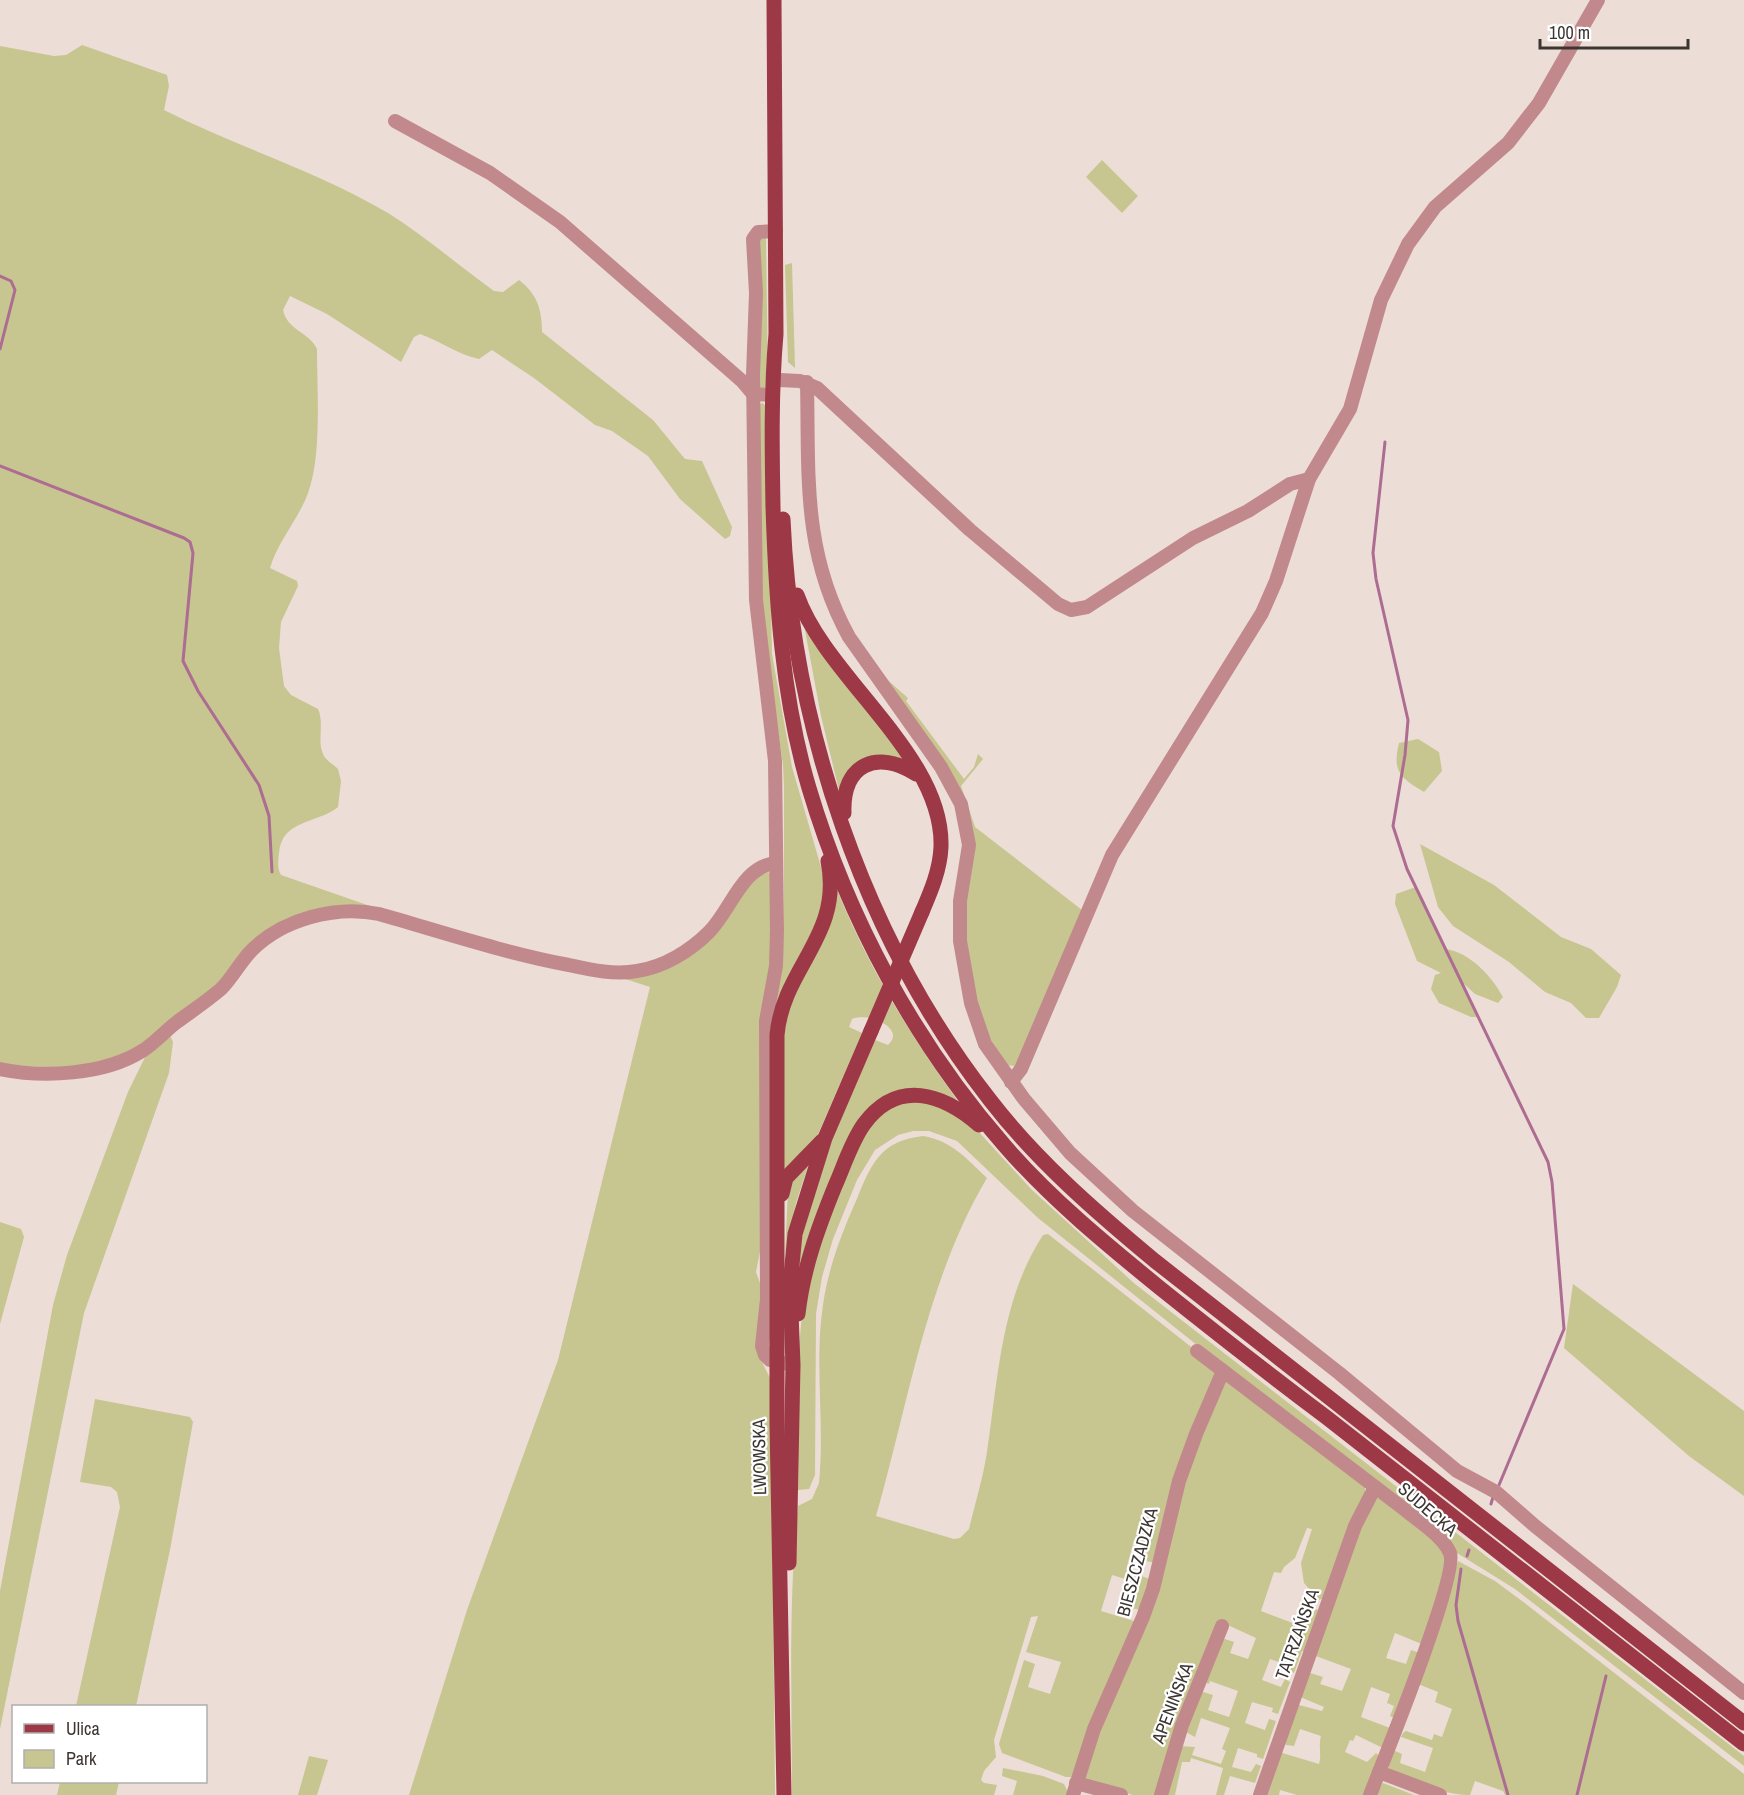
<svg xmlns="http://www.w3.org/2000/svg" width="1744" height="1795" viewBox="0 0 1744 1795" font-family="'Archivo Narrow',sans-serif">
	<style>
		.green { fill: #c7c590 }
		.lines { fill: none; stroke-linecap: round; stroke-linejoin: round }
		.stream { stroke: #ad6c91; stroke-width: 3 }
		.minor { stroke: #c2898c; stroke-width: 14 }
		.major { stroke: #9d3947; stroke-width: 15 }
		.major-bridge { stroke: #9d3947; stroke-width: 15 }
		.labels { text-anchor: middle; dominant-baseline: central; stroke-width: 4.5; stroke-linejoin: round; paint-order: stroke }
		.street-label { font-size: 18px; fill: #3c3633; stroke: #fff }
	</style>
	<rect width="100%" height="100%" fill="#edddd7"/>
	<g class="green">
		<path d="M82 45 167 75 169 86 164 110C237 147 317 171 388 213 425 236 459 266 494 291L503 292 519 280C537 294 542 309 542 332L653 420 685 459 702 461 732 527 730 536 725 539 680 499 648 456 612 431 595 425 534 378 492 350 479 359C456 354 441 341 420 334L414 337 401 362 327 314 290 296 283 310C287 330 309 332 317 349 317 390 322 456 308 493 298 520 278 541 270 568L297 581 298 586 281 622 279 648 282 671 284 686 291 695 318 709C325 724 316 742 324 756 327 761 334 765 338 769L341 781 338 807C317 824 282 819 279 853 278 861 277 868 281 875L396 915 300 918 129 1055 72 1068 0 1065V46L54 56 66 55Z"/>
		<polygon points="1102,160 1138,196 1122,213 1086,177"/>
		<polygon points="766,237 768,384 765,388 758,387 757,240"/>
		<polygon points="792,263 795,368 788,362 785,265"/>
		<polygon points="762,403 767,406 772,654 792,767 825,881 823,909 778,1000 773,1347 768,1348 769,1021 784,931 784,788 783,765 760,607 758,405"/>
		<polygon points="804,625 905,759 887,756 846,775 839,790 821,716"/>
		<polygon points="883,676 908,698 906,701 964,779 974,767 978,754 983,759 961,786 975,827 1082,910 1015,1066 1005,1065 979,1020 962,928 973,839"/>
		<path d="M1418 739 1439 752 1442 771 1424 792C1400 778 1392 771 1399 743Z"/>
		<polygon points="1420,844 1494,885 1561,937 1591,949 1621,975 1617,987 1599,1018 1586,1018 1571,1003 1545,992 1509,962 1453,926 1438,907"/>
		<polygon points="761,871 772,873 772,939 766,998 761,1246 756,1272 762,1289 757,1352 771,1380 775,1795 409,1795 467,1610 558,1360 650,987 613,975 678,958"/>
		<path d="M1416 887 1446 949C1470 953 1491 975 1503 997L1498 1003 1475 994 1461 981 1478 1017H1471L1439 1003 1431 989 1435 975 1441 973 1417 961 1395 904 1396 894Z"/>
		<path d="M837 890C868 966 909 1034 957 1100L941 1093 869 1110 796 1298 797 1247 815 1180 875 1040 888 1045C907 1028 867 1012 852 1019L849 1027 862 1033 819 1132 813 1144 783 1175 781 1029Z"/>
		<polygon points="169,1033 173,1042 169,1073 84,1313 0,1729 0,1591 53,1305 67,1255 128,1092 149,1049"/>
		<path d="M919 1101 937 1103 977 1130 1032 1190 1135 1284 1744 1756V1766L1515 1589 1457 1553 1038 1218 957 1141 929 1131H913L898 1135 875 1150 857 1180 833 1239 822 1277 816 1314 815 1475 809 1489 798 1490C799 1433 795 1373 802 1316 807 1271 848 1138 884 1111 895 1104 906 1102 919 1101Z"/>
		<path d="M923 1136C952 1141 966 1158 987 1178 926 1281 909 1402 876 1516L954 1539 960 1538 969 1529C975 1504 983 1478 987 1452 998 1379 1001 1299 1043 1235L1048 1234 1365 1484V1493L1326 1597 1319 1600 1304 1583 1301 1563 1312 1529 1307 1528 1295 1558 1284 1567 1281 1573 1274 1572 1261 1611 1298 1625 1303 1624 1316 1609 1321 1611 1305 1652 1302 1651 1294 1673 1289 1670 1290 1666 1270 1659 1262 1680 1281 1687 1285 1679 1290 1682 1278 1714 1272 1712 1273 1708 1252 1702 1245 1723 1265 1730 1269 1719 1276 1721 1263 1759 1257 1757V1754L1238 1748 1232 1767 1251 1772 1256 1764 1261 1766 1255 1783 1230 1776 1224 1795H1216L1223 1768 1191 1758 1190 1762H1182L1175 1795H1166L1179 1746 1195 1747 1192 1755 1221 1764 1226 1751 1222 1749 1230 1728 1201 1718 1195 1737 1184 1731 1200 1691 1213 1695 1208 1710 1229 1717 1238 1691 1210 1681 1209 1684 1203 1682V1679L1219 1641 1225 1639 1234 1642 1230 1653 1248 1659 1256 1638 1219 1621 1181 1720 1158 1795H1133L1082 1780 1098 1729 1152 1602 1161 1564 1146 1561 1149 1543 1134 1540 1126 1570 1152 1580 1141 1610 1131 1608 1139 1583 1112 1575 1101 1611 1137 1622 1094 1722 1075 1777H1066L1002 1753 999 1744 1024 1660 1035 1664 1028 1687 1050 1694 1061 1662 1026 1652 1038 1616 1031 1617 994 1740 996 1757 984 1771 981 1780 984 1783 997 1785 994 1795H792C792 1699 788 1602 798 1506L812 1499 819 1483C825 1424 814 1364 823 1305 828 1269 841 1235 856 1201 871 1165 879 1141 923 1136Z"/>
		<polygon points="808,1166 796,1203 785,1254 788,1191 792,1182"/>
		<polygon points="0,1222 21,1229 24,1237 0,1324"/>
		<polygon points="1573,1284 1744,1411 1744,1496 1689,1456 1564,1348"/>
		<polygon points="95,1399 190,1417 193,1422 170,1550 136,1706 76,1706 120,1507 117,1492 111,1487 80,1482"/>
		<path d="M1378 1495 1425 1530 1449 1558 1424 1645 1395 1633 1386 1658 1406 1664 1411 1650 1420 1653 1395 1718 1390 1716 1394 1706 1387 1703 1390 1694 1371 1687 1361 1717 1390 1728 1383 1748 1356 1735 1353 1741 1350 1740 1345 1752 1367 1762 1376 1753 1380 1757 1365 1795H1297L1280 1790 1279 1795H1264L1279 1752 1319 1764C1322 1754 1318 1748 1321 1736L1300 1729 1294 1746 1286 1745 1283 1740 1295 1704 1322 1711 1324 1707 1298 1696 1307 1672 1323 1677 1320 1684 1342 1691 1351 1669 1313 1655 1369 1502Z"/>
		<path d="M1458 1561 1495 1581 1522 1601 1744 1774V1795H1505L1503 1791 1475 1781 1470 1795C1440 1795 1416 1781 1390 1769L1388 1766 1393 1750 1402 1754 1400 1763 1425 1772 1433 1748 1401 1737 1403 1733 1406 1731 1432 1740 1434 1734 1442 1737 1452 1709 1435 1702 1438 1692 1418 1684Z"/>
		<polygon points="309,1756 328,1760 317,1795 298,1795"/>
		<polygon points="1003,1768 1043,1776 1064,1784 1069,1795 1013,1795 1017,1781 1002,1776"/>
		<polygon points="60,1782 119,1782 116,1795 57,1795"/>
		<polygon points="1383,1783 1414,1795 1376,1795"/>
	</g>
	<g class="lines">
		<g class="stream">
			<polyline points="0,276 11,281 15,290 0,349"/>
			<polyline points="1385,442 1373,553 1376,579 1408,720 1405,755 1393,826 1407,869 1548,1162 1552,1182 1564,1329 1499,1485"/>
			<polyline points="0,466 184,538 190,542 193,553 183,661 198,691 259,785 269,816 272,872"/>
			<polyline points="1491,1504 1493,1497"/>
			<polyline points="1467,1556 1469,1550"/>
			<polyline points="1461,1569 1456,1605 1458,1621 1508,1795"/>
			<polyline points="1577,1795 1606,1676"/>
		</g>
		<g class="minor">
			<polyline points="395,121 490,173 560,222 742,381 753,394 773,395"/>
			<polyline points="776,231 758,232 753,239 756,293 753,375 756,600 775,761 777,930 776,966 766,1021 767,1299 762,1346 765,1355 770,1360 788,1364"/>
			<polyline points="779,380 800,381 817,388 970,530 1058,604 1071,610 1087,607 1193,538 1248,511 1290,484 1309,479"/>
			<path d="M807 382C809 476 802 552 849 637L941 767 961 804 969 845 960 901V941L971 1003 985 1044 1024 1099 1070 1153 1133 1211 1339 1373 1457 1471 1496 1492 1535 1526 1744 1693"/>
			<path d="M0 1069C43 1078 104 1075 142 1051 155 1043 165 1031 177 1022 192 1011 207 1001 221 989 233 977 240 962 252 950 283 919 336 905 379 914 442 932 505 953 569 965 592 970 614 975 637 971 664 967 690 951 709 932 731 910 742 866 776 863"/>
			<polyline points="1011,1082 1021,1069 1112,855 1262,613 1276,581 1309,479 1350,409 1381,300 1408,244 1435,207 1508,143 1539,103 1598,0"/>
			<path d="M1197 1351 1404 1509C1418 1521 1443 1536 1450 1553 1459 1574 1383 1762 1370 1795"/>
			<polyline points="1379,1772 1440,1795"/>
			<polyline points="1076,1783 1121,1795"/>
			<polyline points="1073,1795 1094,1729 1143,1617 1153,1589 1179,1481 1196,1434 1223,1371"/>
			<polyline points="1161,1795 1182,1725 1222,1626"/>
			<polyline points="1260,1795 1355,1526 1375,1487"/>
		</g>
		<g class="major">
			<path d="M774 0 776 334C771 391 772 449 773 507 776 601 782 697 809 788 848 919 915 1043 1005 1146 1051 1199 1106 1244 1160 1288 1215 1332 1270 1375 1326 1417 1466 1526 1605 1635 1744 1744"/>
			<path d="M783 519C792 724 863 938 990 1100 1037 1161 1096 1212 1155 1261L1744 1723"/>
			<path d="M797 595C826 678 944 755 941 847 940 870 931 891 922 912"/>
			<path d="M844 813C842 764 877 749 916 774"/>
			<polyline points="782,1194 786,1178 822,1141"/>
			<path d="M798 1314C803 1269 818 1228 835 1186 844 1166 851 1142 864 1124 898 1078 943 1094 979 1125"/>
			<polyline points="789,1563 793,1365 790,1286 795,1234 825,1138 871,1031"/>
			<path d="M784 1795 777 1424V1035C783 967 843 936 828 861"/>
		</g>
		<polyline class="major-bridge" points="871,1031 922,912"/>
	</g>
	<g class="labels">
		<g class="street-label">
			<text transform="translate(759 1457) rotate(-91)">LWOWSKA</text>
			<text transform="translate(1428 1509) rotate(41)">SUDECKA</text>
			<text transform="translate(1137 1562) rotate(-75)">BIESZCZADZKA</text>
			<text transform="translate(1297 1634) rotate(-70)">TATRZAŃSKA</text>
			<text transform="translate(1172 1703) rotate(-69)">APENIŃSKA</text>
		</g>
	</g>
	<rect x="12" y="1705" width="195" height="78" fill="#ffffff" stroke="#b1afad" stroke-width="1.5"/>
	<rect x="24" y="1724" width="30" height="9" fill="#9d3947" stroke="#b1afad" stroke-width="1.5"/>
	<text x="66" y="1735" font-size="18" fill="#3c3633">Ulica</text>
	<rect x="24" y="1750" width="30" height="18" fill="#c7c590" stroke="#b1afad" stroke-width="1.5"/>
	<text x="66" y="1765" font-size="18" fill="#3c3633">Park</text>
	<path d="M1540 39v9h148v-9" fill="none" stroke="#3c3633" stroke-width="3"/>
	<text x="1549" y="39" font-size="18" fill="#3c3633" stroke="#ffffff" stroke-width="4.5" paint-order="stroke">100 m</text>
</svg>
